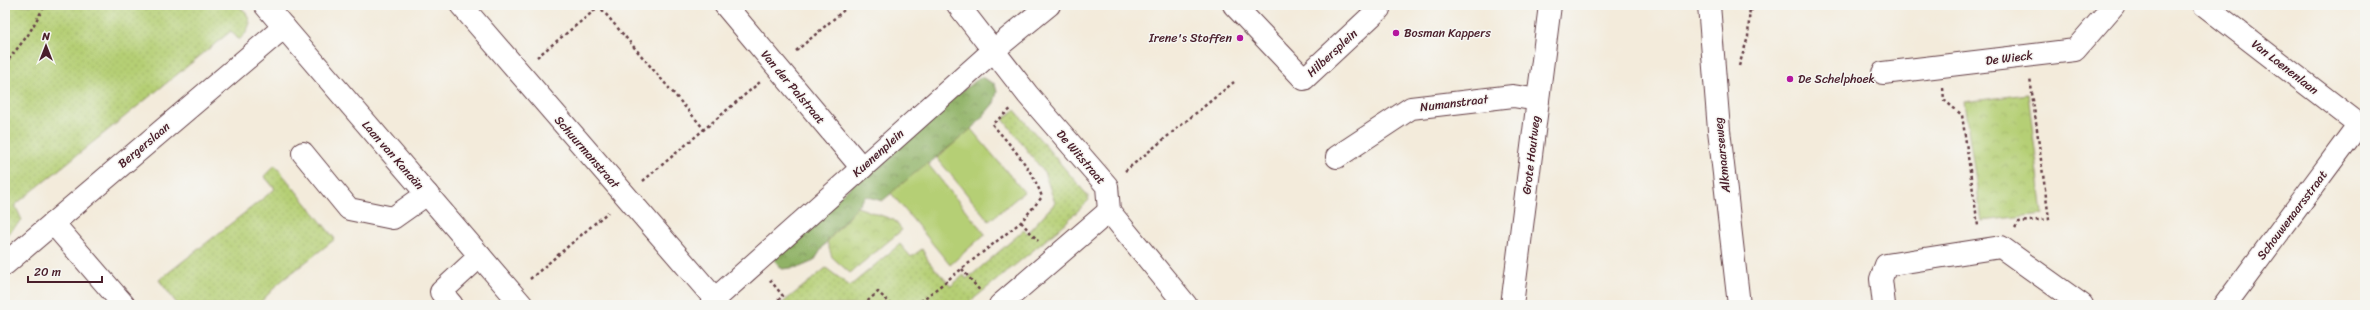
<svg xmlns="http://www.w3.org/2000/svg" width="2370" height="310" viewBox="0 0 2370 310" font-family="Sriracha,sans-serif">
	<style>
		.grass { fill: url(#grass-dots); stroke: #807750 }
		.forest { fill: url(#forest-crowns); stroke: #6d6848 }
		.park { fill: url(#park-crowns); stroke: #807750 }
		.garden { fill: #b5cf75; stroke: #807750 }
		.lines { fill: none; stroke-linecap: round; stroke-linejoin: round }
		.minor-casing { stroke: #633e45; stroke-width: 24 }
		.path { stroke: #633e45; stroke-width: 2.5; stroke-dasharray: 3 3; stroke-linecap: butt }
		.minor { stroke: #fff; stroke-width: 22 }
		.poi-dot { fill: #b5179e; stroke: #f6f6f2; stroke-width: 1.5 }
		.labels { text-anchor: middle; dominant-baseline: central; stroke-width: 3; stroke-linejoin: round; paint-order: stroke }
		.poi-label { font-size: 12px; fill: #4a1f2b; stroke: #f6f6f2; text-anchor: start }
		.street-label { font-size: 12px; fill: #4a1f2b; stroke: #f6f6f2 }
	</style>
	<defs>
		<pattern id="grass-dots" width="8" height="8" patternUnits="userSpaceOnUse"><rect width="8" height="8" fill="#b5cf75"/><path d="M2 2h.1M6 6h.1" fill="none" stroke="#9db165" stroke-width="1.8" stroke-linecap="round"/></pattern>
		<pattern id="forest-crowns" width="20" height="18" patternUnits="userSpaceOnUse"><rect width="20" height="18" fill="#90b266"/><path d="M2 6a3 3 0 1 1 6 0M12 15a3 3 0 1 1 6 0" fill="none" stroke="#789054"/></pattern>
		<pattern id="park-crowns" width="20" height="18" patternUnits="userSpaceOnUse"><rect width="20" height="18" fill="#b5cf75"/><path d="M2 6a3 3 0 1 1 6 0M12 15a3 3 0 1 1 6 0" fill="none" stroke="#9db165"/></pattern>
	</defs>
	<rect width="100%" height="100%" fill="#f6f6f2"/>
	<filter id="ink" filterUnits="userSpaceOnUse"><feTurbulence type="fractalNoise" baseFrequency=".025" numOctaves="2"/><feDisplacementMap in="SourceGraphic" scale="8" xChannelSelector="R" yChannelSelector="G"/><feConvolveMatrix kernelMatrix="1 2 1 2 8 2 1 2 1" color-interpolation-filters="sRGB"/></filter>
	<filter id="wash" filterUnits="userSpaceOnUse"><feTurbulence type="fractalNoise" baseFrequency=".012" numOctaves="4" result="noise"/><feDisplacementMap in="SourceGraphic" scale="16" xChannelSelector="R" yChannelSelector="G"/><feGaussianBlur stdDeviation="0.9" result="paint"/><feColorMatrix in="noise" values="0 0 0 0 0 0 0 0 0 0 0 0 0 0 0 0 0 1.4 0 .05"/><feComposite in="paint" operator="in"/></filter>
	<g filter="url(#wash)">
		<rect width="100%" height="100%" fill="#f3ebdb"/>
		<g class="grass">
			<polygon points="5,5 237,5 246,12 250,23 246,33 239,40 231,31 15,205 22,220 5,236"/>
			<polygon points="1015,110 1088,196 1089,200 1058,230 966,305 780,305 826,268 850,286 900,244 911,257 922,249 929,262 951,286 964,275 966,279 973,274 1024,230 1027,233 1055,203 1044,172 1003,119"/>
			<polygon points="275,165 335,239 279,283 258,305 178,305 159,280 275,189 264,176"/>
		</g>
		<polygon class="forest" points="981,77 995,84 997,92 994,103 973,128 882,201 866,196 824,245 814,261 800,267 782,269 775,261 777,251 956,95"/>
		<g class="park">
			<polygon points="2028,94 2043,214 1982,221 1964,102"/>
			<polygon points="857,207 894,220 902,230 850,273 832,257 827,242"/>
		</g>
		<g class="garden">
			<polygon points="971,129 1024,192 989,221 937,158"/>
			<polygon points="927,163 985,234 950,265 891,193"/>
		</g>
	</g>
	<g filter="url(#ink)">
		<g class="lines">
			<g class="minor-casing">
				<g id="minor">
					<polyline points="265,5 522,305"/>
					<polyline points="461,5 715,299"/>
					<polyline points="725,5 862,168"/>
					<polyline points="958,5 1028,95 1107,186 1109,211 1186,305"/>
					<polyline points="1234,5 1304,79 1379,9 1380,5"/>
					<polyline points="1709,5 1719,130 1739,305"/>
					<polyline points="2204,5 2365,129"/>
					<polyline points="1883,73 2075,50 2114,5"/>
					<polyline points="303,153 349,209 393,218 427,194"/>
					<polyline points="1337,157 1411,108 1513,96 1538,100"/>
					<polyline points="53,223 124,305"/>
					<polyline points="5,264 284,27"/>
					<polyline points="452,305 441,292 480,256"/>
					<polyline points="711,305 715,299 994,50 1049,5"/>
					<polyline points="1000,305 1109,211"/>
					<polyline points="1512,305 1550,5"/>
					<polyline points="1884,305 1881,279 1886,265 2001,247 2082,305"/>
					<polyline points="2225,305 2359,124"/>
				</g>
			</g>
			<g class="path">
				<polyline points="598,5 704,129"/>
				<polyline points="1751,11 1754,5"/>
				<polyline points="796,51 850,5"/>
				<polyline points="537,57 600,6"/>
				<polyline points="5,64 28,35 45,5"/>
				<polyline points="1739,66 1748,37 1750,5"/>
				<polyline points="1943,88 1944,100 1962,115 1978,226"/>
				<polyline points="1125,171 1234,82"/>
				<polyline points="643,181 760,82"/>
				<polyline points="1021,222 1038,241"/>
				<polyline points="2015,228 2019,222 2049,219 2030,78"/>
				<polyline points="962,269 981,292"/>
				<polyline points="530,279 608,212"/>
				<polyline points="770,280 783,296 772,305"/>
				<polyline points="863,305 878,292 892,305"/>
				<path d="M916 305 1021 222 1042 197C1032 168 1012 147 992 124L1011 109"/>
			</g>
			<use href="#minor" class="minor"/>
		</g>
	</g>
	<g class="poi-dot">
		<circle cx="1396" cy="33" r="4"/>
		<circle cx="1240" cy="38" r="4"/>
		<circle cx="1790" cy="79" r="4"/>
	</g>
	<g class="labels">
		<g class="poi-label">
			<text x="1404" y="33">Bosman Kappers</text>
			<text x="1232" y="38" text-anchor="end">Irene's Stoffen</text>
			<text x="1798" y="79">De Schelphoek</text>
		</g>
		<g class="street-label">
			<text transform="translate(1332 53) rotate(-43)">Hilbersplein</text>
			<text transform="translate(2009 58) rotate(-7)">De Wieck</text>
			<text transform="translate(2285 67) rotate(38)">Van Loenenlaan</text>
			<text transform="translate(793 87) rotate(50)">Van der Palstraat</text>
			<text transform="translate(1454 103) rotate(-7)">Numanstraat</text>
			<text transform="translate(144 145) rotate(-40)">Bergerslaan</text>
			<text transform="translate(587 152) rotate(49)">Schuurmanstraat</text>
			<text transform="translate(878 153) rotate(-42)">Kuenenplein</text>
			<text transform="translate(393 155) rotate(49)">Laan van Kanaän</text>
			<text transform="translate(1531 155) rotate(-83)">Grote Houtweg</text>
			<text transform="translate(1722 155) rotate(-96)">Alkmaarseweg</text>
			<text transform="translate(1081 157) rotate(49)">De Witstraat</text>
			<text transform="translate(2292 215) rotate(-53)">Schouwenaarsstraat</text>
		</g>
	</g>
	<rect width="2370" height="310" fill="none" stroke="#f6f6f2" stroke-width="20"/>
	<g transform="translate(46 46)" stroke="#f6f6f2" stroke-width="3" paint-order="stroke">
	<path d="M0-3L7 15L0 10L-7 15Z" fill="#4a1f2b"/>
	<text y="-6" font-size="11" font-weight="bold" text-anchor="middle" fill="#4a1f2b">N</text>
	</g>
	<path d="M28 276v6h74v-6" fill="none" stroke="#4a1f2b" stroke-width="2"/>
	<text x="34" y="276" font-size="12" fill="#4a1f2b" stroke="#f6f6f2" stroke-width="3" paint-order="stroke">20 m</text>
</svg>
